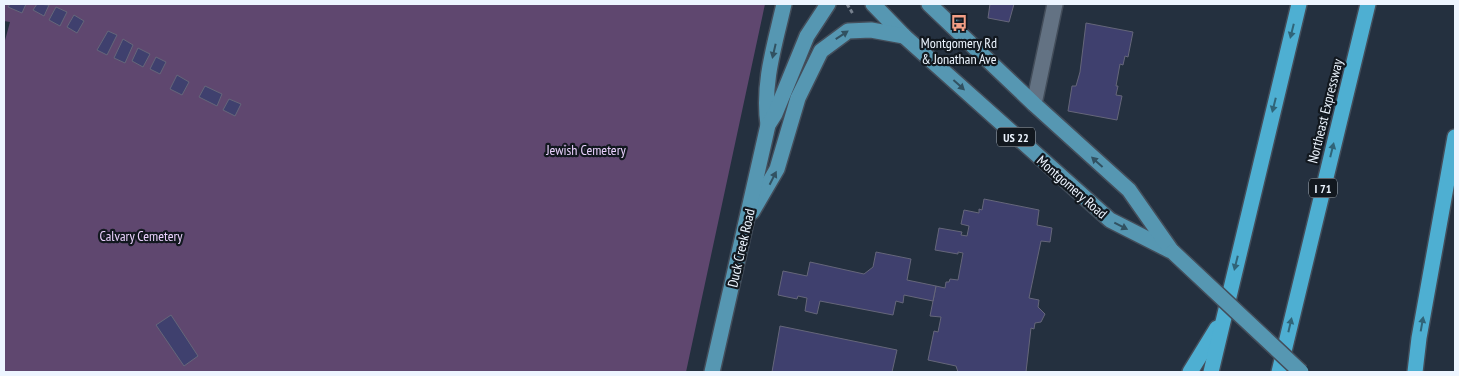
<svg xmlns="http://www.w3.org/2000/svg" width="1459" height="376" viewBox="0 0 1459 376" font-family="'PT Sans Narrow',sans-serif">
	<style>
		.green { fill: #5f476f }
		.building { fill: #3f406e; stroke: #65667a }
		.lines { fill: none; stroke-linecap: round; stroke-linejoin: round }
		.minor-casing { stroke: #434d5a; stroke-width: 18 }
		.major-casing { stroke: #434d5a; stroke-width: 18 }
		.highway-casing { stroke: #434d5a; stroke-width: 18 }
		.path { stroke: #77818e; stroke-width: 3; stroke-dasharray: 4 2.5; stroke-linecap: butt }
		.minor { stroke: #637283; stroke-width: 15 }
		.major { stroke: #5697b2; stroke-width: 15 }
		.highway { stroke: #4eafd2; stroke-width: 15 }
		.major-bridge-casing { stroke: #434d5a; stroke-width: 18; stroke-linecap: butt }
		.major-bridge { stroke: #5697b2; stroke-width: 15 }
		.oneway { fill: #306478 }
		.oneway2 { fill: #315161 }
		.labels { text-anchor: middle; dominant-baseline: central; stroke-width: 4.5; stroke-linejoin: round; paint-order: stroke }
		.shield { fill: #12181f; stroke: #abb3bc; stroke-width: 1 }
		.shield-label { font-size: 12px; font-weight: bold; fill: #edf5ff }
		.poi-label { font-size: 14px; fill: #edf5ff; stroke: #12181f }
		.street-label { font-size: 14px; fill: #edf5ff; stroke: #12181f }
		.park-label { font-size: 14px; fill: #ead1fd; stroke: #12181f }
	</style>
	<rect width="100%" height="100%" fill="#24303f"/>
	<polygon class="green" points="4,4 765,4 686,372 4,372 4,44 10,22 4,21"/>
	<g class="building">
		<polygon points="10,4 26,4 22,13 8,7"/>
		<polygon points="37,4 49,5 44,16 33,10"/>
		<polygon points="990,4 1014,4 1009,22 988,18"/>
		<polygon points="56,7 67,12 60,26 49,20"/>
		<polygon points="74,15 84,21 77,33 67,27"/>
		<polygon points="1086,23 1133,32 1128,57 1125,56 1123,65 1120,64 1116,86 1118,86 1116,95 1122,96 1117,120 1068,111 1072,86 1076,86 1080,72"/>
		<polygon points="108,31 117,35 107,55 97,50"/>
		<polygon points="123,39 133,45 125,63 114,58"/>
		<polygon points="138,48 150,54 143,67 132,61"/>
		<polygon points="156,57 166,62 160,74 150,69"/>
		<polygon points="177,75 189,82 182,95 170,89"/>
		<polygon points="205,86 222,94 217,106 199,97"/>
		<polygon points="229,99 241,104 235,116 223,110"/>
		<polygon points="984,199 1039,210 1037,225 1052,228 1050,242 1041,241 1029,298 1039,300 1038,307 1045,314 1041,322 1035,323 1034,329 1031,328 1026,372 958,372 956,366 928,360 934,331 938,332 941,317 930,316 936,286 945,288 946,282 949,282 950,279 958,280 963,253 958,252 958,254 935,250 939,228 962,232 961,235 967,236 969,226 961,224 964,210 979,213 979,209 982,210"/>
		<polygon points="876,252 911,259 907,280 936,286 933,301 904,295 903,303 896,301 893,315 820,301 817,314 805,311 807,298 798,296 797,299 778,295 783,271 807,276 810,262 864,274 873,267"/>
		<polygon points="171,315 198,356 184,366 156,325"/>
		<polygon points="780,326 897,350 892,372 772,372"/>
	</g>
	<g class="lines">
		<g class="minor-casing">
			<polyline id="minor" points="1034,104 1055,4"/>
		</g>
		<g class="major-casing">
			<g id="major">
				<polyline points="873,4 904,36 1110,220 1173,252"/>
				<polyline points="929,4 1034,104 1129,190 1171,250"/>
				<path d="M768 125C762 83 775 44 784 4"/>
				<polyline points="752,212 777,169 798,98 821,51 848,31 871,30 904,36"/>
				<polyline points="712,372 768,125 775,114 807,36 828,4"/>
			</g>
		</g>
		<g class="highway-casing">
			<g id="highway">
				<polyline points="1190,372 1217,328"/>
				<polyline points="1211,372 1299,4"/>
				<polyline points="1279,372 1368,4"/>
				<polyline points="1415,372 1419,338 1455,137"/>
			</g>
		</g>
		<polyline class="path" points="847,4 853,14"/>
		<use href="#minor" class="minor"/>
		<use href="#major" class="major"/>
		<use href="#highway" class="highway"/>
		<g class="major-bridge-casing">
			<polyline id="major-bridge" points="1173,252 1301,372"/>
		</g>
		<use href="#major-bridge" class="major-bridge"/>
	</g>
	<defs><path id="oneway-solid" d="M-6-.8H1V-3.2L6.5 0L1 3.2V.8H-6Z" transform="scale(1.25)"/></defs>
	<g class="oneway">
		<use href="#oneway-solid" transform="translate(1292 31) rotate(104)"/>
		<use href="#oneway-solid" transform="translate(1274 105) rotate(104)"/>
		<use href="#oneway-solid" transform="translate(1332 150) rotate(-76)"/>
		<use href="#oneway-solid" transform="translate(1236 263) rotate(104)"/>
		<use href="#oneway-solid" transform="translate(1422 324) rotate(-80)"/>
		<use href="#oneway-solid" transform="translate(1290 325) rotate(-77)"/>
	</g>
	<g class="oneway2">
		<use href="#oneway-solid" transform="translate(842 35) rotate(-33)"/>
		<use href="#oneway-solid" transform="translate(774 51) rotate(103)"/>
		<use href="#oneway-solid" transform="translate(959 85) rotate(42)"/>
		<use href="#oneway-solid" transform="translate(1097 162) rotate(-138)"/>
		<use href="#oneway-solid" transform="translate(773 178) rotate(-63)"/>
		<use href="#oneway-solid" transform="translate(1121 226) rotate(27)"/>
	</g>
	<defs>
		<g id="bus-bare" transform="scale(1.35)"><path d="M-5-6H5V4H4V6H2V4H-2V6H-4V4H-5ZM-3.5-4V0h7V-4ZM-3.5 1.2v1.5H-2V1.2ZM2 1.2v1.5H3.5V1.2Z" fill="#f39f86" stroke="#12181f" stroke-width="2.5" paint-order="stroke"/></g>
	</defs>
	<g fill-rule="evenodd">
		<use href="#bus-bare" x="959" y="23"/>
	</g>
	<g class="labels">
		<g class="shield">
			<rect x="997" y="127.5" width="38" height="19" rx="4"/>
			<rect x="1309" y="178.5" width="28" height="19" rx="4"/>
		</g>
		<g class="shield-label">
			<text x="1016" y="137">US 22</text>
			<text x="1323" y="188">I 71</text>
		</g>
		<g class="poi-label">
			<text x="959" y="43">Montgomery Rd<tspan x="959" dy="16">&amp; Jonathan Ave</tspan></text>
		</g>
		<g class="street-label">
			<text transform="translate(1325 111) rotate(-76)">Northeast Expressway</text>
			<text transform="translate(1072 187) rotate(41)">Montgomery Road</text>
			<text transform="translate(741 248) rotate(-77)">Duck Creek Road</text>
		</g>
		<g class="park-label">
			<text x="586" y="150">Jewish Cemetery</text>
			<text x="141" y="236">Calvary Cemetery</text>
		</g>
	</g>
	<rect width="1459" height="376" fill="none" stroke="#edf5ff" stroke-width="10"/>
</svg>
